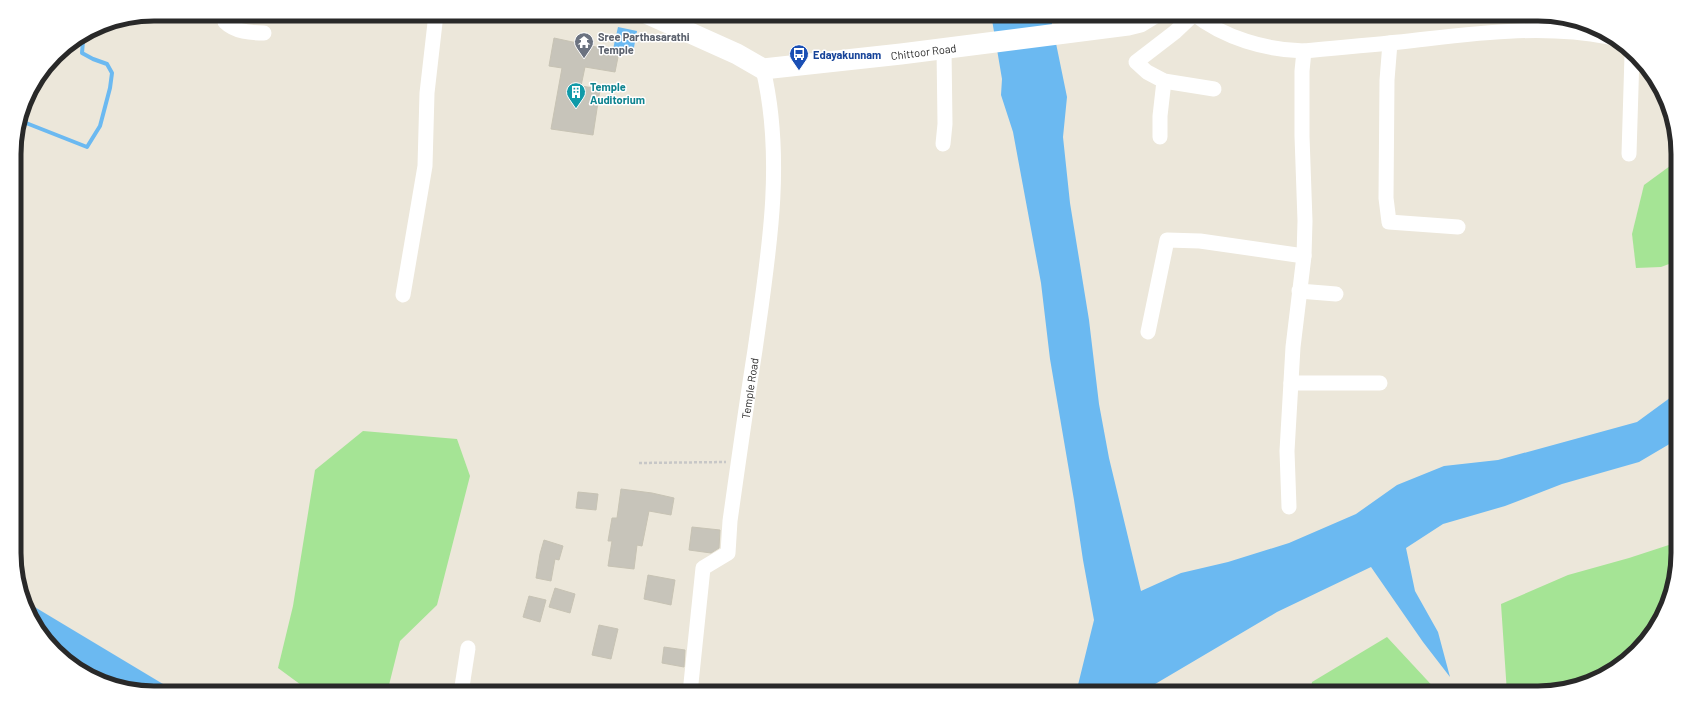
<svg xmlns="http://www.w3.org/2000/svg" width="1692" height="707" viewBox="0 0 1692 707" font-family="Barlow,sans-serif">
	<style>
		.green { fill: #a5e495 }
		.water { fill: #6bb9f1 }
		.lines { fill: none; stroke-linecap: round; stroke-linejoin: round }
		.stream { stroke: #6bb9f1; stroke-width: 4 }
		.building { fill: #c7c4ba; stroke: #c7c3b4 }
		.path { stroke: #c7c7c7; stroke-width: 2.5; stroke-dasharray: 3 2; stroke-linecap: butt }
		.street { stroke: #fff; stroke-width: 15 }
		.secondary { stroke: #fff; stroke-width: 21 }
		.labels { text-anchor: middle; dominant-baseline: central; stroke-width: 3; stroke-linejoin: round; paint-order: stroke }
		.worship-label { font-size: 11px; font-weight: bold; fill: #5b616d; stroke: #fff; text-anchor: start }
		.street-label { font-size: 11px; fill: #292929; stroke: #fff }
		.transit-label { font-size: 11px; font-weight: bold; fill: #164399; stroke: #fff; text-anchor: start }
		.culture-label { font-size: 11px; font-weight: bold; fill: #0d838f; stroke: #fff; text-anchor: start }
		.rim { fill: none; stroke: #292929; stroke-width: 5 }
	</style>
	<rect width="100%" height="100%" fill="#ece7da"/>
	<g class="green">
		<polygon points="1677,164 1677,261 1661,267 1636,268 1632,234 1644,185 1670,166"/>
		<polygon points="363,431 457,439 470,476 437,605 400,641 387,693 312,693 278,668 293,606 315,470"/>
		<polygon points="1678,542 1678,553 1667,606 1623,664 1583,685 1547,693 1507,693 1501,604 1568,575 1629,558"/>
		<polygon points="1387,637 1439,693 1310,693 1312,682"/>
	</g>
	<g class="water">
		<polygon points="991,14 1050,14 1067,97 1063,137 1070,203 1089,320 1099,404 1109,458 1141,591 1181,573 1228,562 1289,543 1356,514 1397,485 1444,466 1498,460 1637,422 1678,392 1678,439 1639,462 1562,484 1505,506 1443,524 1406,548 1415,591 1438,632 1450,677 1423,642 1371,567 1277,612 1145,690 1143,693 1076,693 1094,620 1083,560 1074,500 1050,359 1041,283 1013,132 1001,95 1002,79"/>
		<polygon points="618,27 637,31 633,53 613,49"/>
		<polygon points="28,603 178,693 154,693 101,682 43,638"/>
	</g>
	<g class="lines">
		<g class="stream">
			<polyline points="116,22 119,21"/>
			<polyline points="21,121 87,147 100,126 110,88 112,73 107,64 93,59 82,53 83,41 86,33"/>
		</g>
	</g>
	<g class="building">
		<polygon points="554,38 619,52 615,72 585,67 581,86 600,89 593,135 551,129 562,68 549,66"/>
		<polygon points="621,489 652,493 674,498 671,515 649,511 642,546 637,545 634,569 608,566 612,541 608,541 612,518 617,518"/>
		<polygon points="578,492 598,494 596,510 576,508"/>
		<polygon points="692,527 720,530 719,548 711,553 689,550"/>
		<polygon points="544,540 563,546 559,560 555,559 551,581 536,578 540,554"/>
		<polygon points="648,575 675,580 671,605 644,599"/>
		<polygon points="555,588 575,594 570,613 549,607"/>
		<polygon points="529,596 546,600 540,622 523,617"/>
		<polygon points="599,625 618,629 611,659 592,655"/>
		<polygon points="664,647 685,650 684,667 662,663"/>
	</g>
	<g class="lines">
		<polyline class="path" points="639,463 726,462"/>
		<g class="street">
			<path d="M225 14V22C235 32 251 33 264 33"/>
			<path d="M1194 14C1224 38 1266 50 1304 51 1344 47 1385 44 1426 39 1486 32 1548 25 1608 37"/>
			<polyline points="1194,14 1175,32 1136,62 1147,72 1164,81 1214,89"/>
			<polyline points="1390,43 1387,80 1386,198 1389,222 1458,227"/>
			<polyline points="1160,137 1160,116 1164,81"/>
			<polyline points="943,144 945,124 944,49"/>
			<polyline points="1629,154 1632,55"/>
			<polyline points="1299,291 1336,294"/>
			<polyline points="403,295 425,166 427,93 436,14"/>
			<polyline points="1148,332 1167,240 1200,241 1304,256"/>
			<polyline points="1291,383 1380,383"/>
			<polyline points="1289,507 1287,451 1293,347 1304,256 1305,221 1302,136 1302,71 1304,51"/>
			<polyline points="461,693 468,648"/>
			<path id="s1" d="M690 693 703 568 728 553 730 521C738 464 746 407 755 350 768 258 785 161 763 69"/>
		</g>
		<path class="secondary" id="s2" d="M648 14 737 54 763 69 901 54 1128 25 1140 22 1153 14"/>
	</g>
	<defs>
		<g id="temple-pin" transform="scale(1)"><path d="M0 17L-7.5 6A9.5 9.5 0 1 1 7.5 6Z" fill="#6b7280" stroke="#fff"/><path d="M0-6L5-2H3V0L6.5 2.5H4V6H1.5V3h-3V6H-4V2.5H-6.5L-3 0V-2H-5Z" fill="#fff"/></g>
		<g id="bus-pin" transform="scale(1)"><path d="M0 17L-7.5 6A9.5 9.5 0 1 1 7.5 6Z" fill="#1a4fb4" stroke="#fff"/><path d="M-5-6H5V4H4V6H2V4H-2V6H-4V4H-5ZM-3.5-4V0h7V-4ZM-3.5 1.2v1.5H-2V1.2ZM2 1.2v1.5H3.5V1.2Z" fill="#fff"/></g>
		<g id="building-pin" transform="scale(1)"><path d="M0 17L-7.5 6A9.5 9.5 0 1 1 7.5 6Z" fill="#0f9aa8" stroke="#fff"/><path d="M-4-6H4V6H1V3H-1V6H-4ZM-2.5-4.3h1.7v1.8h-1.7ZM.8-4.3h1.7v1.8H.8ZM-2.5-1h1.7V.8h-1.7ZM.8-1h1.7V.8H.8Z" fill="#fff"/></g>
	</defs>
	<g fill-rule="evenodd">
		<use href="#temple-pin" x="584" y="42"/>
		<use href="#bus-pin" x="799" y="54"/>
		<use href="#building-pin" x="576" y="92"/>
	</g>
	<g class="labels">
		<g class="worship-label">
			<text x="598" y="36">Sree Parthasarathi<tspan x="598" dy="13">Temple</tspan></text>
		</g>
		<g class="street-label">
			<text stroke="none"><textPath href="#s2" startOffset="289">Chittoor Road</textPath></text>
			<text stroke="none"><textPath href="#s1" startOffset="321">Temple Road</textPath></text>
		</g>
		<g class="transit-label">
			<text x="813" y="54">Edayakunnam</text>
		</g>
		<g class="culture-label">
			<text x="590" y="86">Temple<tspan x="590" dy="13">Auditorium</tspan></text>
		</g>
	</g>
	<path d="M0 0H1692V707H0ZM154 21H1538A133 133 0 0 1 1671 154V553A133 133 0 0 1 1538 686H154A133 133 0 0 1 21 553V154A133 133 0 0 1 154 21Z" fill="#fff" fill-rule="evenodd"/>
	<path class="rim" d="M154 21H1538A133 133 0 0 1 1671 154V553A133 133 0 0 1 1538 686H154A133 133 0 0 1 21 553V154A133 133 0 0 1 154 21Z"/>
</svg>
